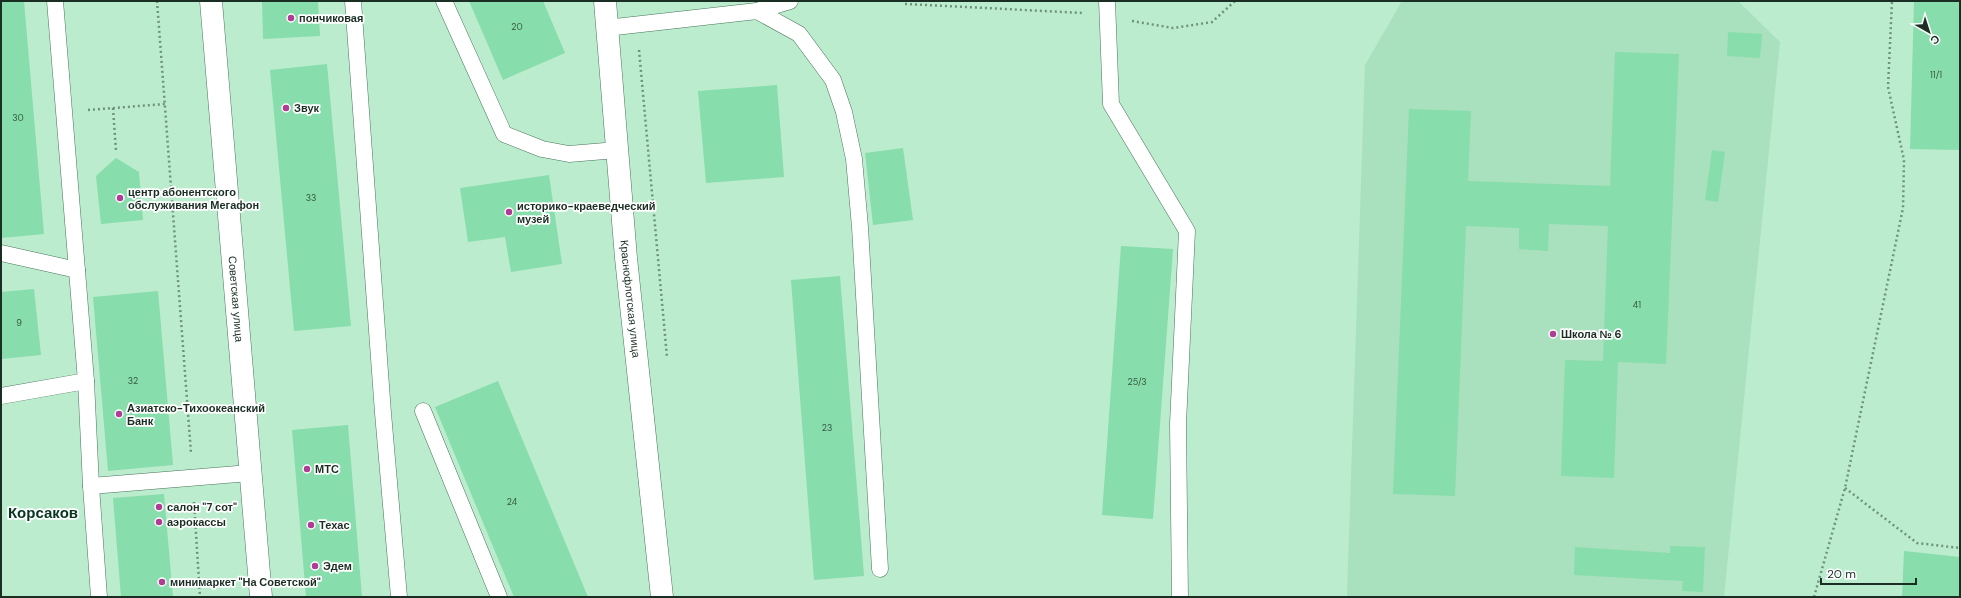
<svg xmlns="http://www.w3.org/2000/svg" width="1961" height="598" viewBox="0 0 1961 598" font-family="'DM Sans',sans-serif">
	<style>
		.built { fill: #a9e0be }
		.building { fill: #87ddab }
		.lines { fill: none; stroke-linecap: round; stroke-linejoin: round }
		.lane-casing { stroke: #48745a; stroke-width: 17 }
		.secondary-casing { stroke: #48745a; stroke-width: 23 }
		.path { stroke: #6f927d; stroke-width: 2.5; stroke-dasharray: 2 3; stroke-linecap: butt }
		.lane { stroke: #fff; stroke-width: 16 }
		.secondary { stroke: #fff; stroke-width: 22 }
		.poi-dot { fill: #af3c95; stroke: #fff; stroke-width: 1.5 }
		.labels { text-anchor: middle; dominant-baseline: central; stroke-width: 3.5; stroke-linejoin: round; paint-order: stroke }
		.number-label { font-size: 9px; fill: #365a45 }
		.poi-label { font-size: 11px; font-weight: bold; fill: #1b2e23; stroke: #fff; text-anchor: start }
		.street-label { font-size: 11px; fill: #1b2e23; stroke: #fff }
		.district-label { font-size: 15px; font-weight: bold; fill: #063620; stroke: #fff }
	</style>
	<rect width="100%" height="100%" fill="#bbecce"/>
	<polygon class="built" points="1402,1 1738,1 1780,42 1724,597 1347,596 1365,65"/>
	<g class="building">
		<polygon points="1,1 24,1 44,234 1,238"/>
		<polygon points="262,1 318,1 320,36 263,39"/>
		<polygon points="469,1 543,1 565,53 503,80"/>
		<polygon points="1914,1 1960,1 1960,150 1910,149"/>
		<polygon points="1728,32 1762,34 1760,58 1727,56"/>
		<polygon points="1615,52 1679,54 1666,364 1618,362 1614,478 1561,476 1565,360 1603,361 1608,226 1549,224 1548,251 1519,249 1519,228 1466,226 1455,496 1393,494 1409,109 1471,111 1468,181 1610,186"/>
		<polygon points="327,64 351,326 294,331 270,70"/>
		<polygon points="777,85 784,177 706,183 698,91"/>
		<polygon points="903,148 913,220 873,225 865,153"/>
		<polygon points="1712,150 1725,152 1718,202 1705,200"/>
		<polygon points="116,158 139,172 143,220 101,224 96,176"/>
		<polygon points="549,175 562,264 511,272 505,237 468,242 460,188"/>
		<polygon points="1121,246 1173,249 1153,519 1102,515"/>
		<polygon points="840,276 864,576 814,580 791,280"/>
		<polygon points="34,289 41,355 1,359 1,292"/>
		<polygon points="158,291 173,465 108,471 93,297"/>
		<polygon points="498,381 588,597 514,597 435,407"/>
		<polygon points="348,425 362,597 306,597 292,430"/>
		<polygon points="164,494 173,597 121,597 113,498"/>
		<polygon points="1670,546 1705,547 1703,592 1682,591 1683,581 1574,575 1575,547 1670,553"/>
		<polygon points="1904,551 1960,557 1960,597 1902,597"/>
	</g>
	<g class="lines">
		<g class="lane-casing">
			<g id="lane">
				<polyline points="353,1 383,413 399,597"/>
				<polyline points="444,1 504,134 542,149 569,154 617,150"/>
				<polyline points="1107,1 1111,104 1187,231 1178,424 1180,597"/>
				<polyline points="757,11 790,1"/>
				<polyline points="606,28 757,11 799,34 833,80 844,112 854,159 860,227 880,569"/>
				<polyline points="1,253 77,270"/>
				<polyline points="86,381 91,486"/>
				<polyline points="1,396 86,381 55,1"/>
				<polyline points="423,411 499,597"/>
				<polyline points="99,597 91,486 250,473"/>
			</g>
		</g>
		<g class="secondary-casing">
			<g id="secondary">
				<path id="s1" d="M211 1 261 597"/>
				<path id="s2" d="M605 1 626 258 662 597"/>
			</g>
		</g>
		<g class="path">
			<polyline points="157,1 191,453"/>
			<polyline points="905,4 1084,13"/>
			<polyline points="1132,21 1173,28 1212,22 1235,1"/>
			<polyline points="639,50 667,357"/>
			<polyline points="113,108 116,151"/>
			<polyline points="88,110 165,104"/>
			<polyline points="1845,488 1917,543 1960,548"/>
			<polyline points="194,502 200,597"/>
			<polyline points="1814,597 1845,488 1903,208 1904,160 1888,87 1892,1"/>
		</g>
		<use href="#lane" class="lane"/>
		<use href="#secondary" class="secondary"/>
	</g>
	<g class="poi-dot">
		<circle cx="291" cy="18" r="4"/>
		<circle cx="286" cy="108" r="4"/>
		<circle cx="120" cy="198" r="4"/>
		<circle cx="509" cy="212" r="4"/>
		<circle cx="1553" cy="334" r="4"/>
		<circle cx="119" cy="414" r="4"/>
		<circle cx="307" cy="469" r="4"/>
		<circle cx="159" cy="507" r="4"/>
		<circle cx="159" cy="522" r="4"/>
		<circle cx="311" cy="525" r="4"/>
		<circle cx="315" cy="566" r="4"/>
		<circle cx="162" cy="582" r="4"/>
	</g>
	<g class="labels">
		<g class="number-label">
			<text x="517" y="27">20</text>
			<text x="1936" y="75">11/1</text>
			<text x="18" y="118">30</text>
			<text x="311" y="198">33</text>
			<text x="1637" y="305">41</text>
			<text x="19" y="323">9</text>
			<text x="133" y="381">32</text>
			<text x="1137" y="382">25/3</text>
			<text x="827" y="428">23</text>
			<text x="512" y="502">24</text>
		</g>
		<g class="poi-label">
			<text x="299" y="18">пончиковая</text>
			<text x="294" y="108">Звук</text>
			<text x="128" y="192">центр абонентского<tspan x="128" dy="13">обслуживания Мегафон</tspan></text>
			<text x="517" y="206">историко-краеведческий<tspan x="517" dy="13">музей</tspan></text>
			<text x="1561" y="334">Школа № 6</text>
			<text x="127" y="408">Азиатско-Тихоокеанский<tspan x="127" dy="13">Банк</tspan></text>
			<text x="315" y="469">МТС</text>
			<text x="167" y="507">салон "7 сот"</text>
			<text x="167" y="522">аэрокассы</text>
			<text x="319" y="525">Техас</text>
			<text x="323" y="566">Эдем</text>
			<text x="170" y="582">минимаркет "На Советской"</text>
		</g>
		<g class="street-label">
			<text stroke="none"><textPath href="#s1" startOffset="299">Советская улица</textPath></text>
			<text stroke="none"><textPath href="#s2" startOffset="299">Краснофлотская улица</textPath></text>
		</g>
		<g class="district-label">
			<text x="43" y="513">Корсаков</text>
		</g>
	</g>
	<rect width="1961" height="598" fill="none" stroke="#1b2e23" stroke-width="4"/>
	<g transform="translate(1929 32) rotate(141)" stroke="#ffffff" stroke-width="3" paint-order="stroke">
	<path d="M0-3L7 15L0 10L-7 15Z" fill="#1b2e23"/>
	<text y="-6" font-size="11" font-weight="bold" text-anchor="middle" fill="#1b2e23">С</text>
	</g>
	<path d="M1821 578v6h95v-6" fill="none" stroke="#1b2e23" stroke-width="2"/>
	<text x="1827" y="578" font-size="12" fill="#1b2e23" stroke="#ffffff" stroke-width="3" paint-order="stroke">20 m</text>
</svg>
